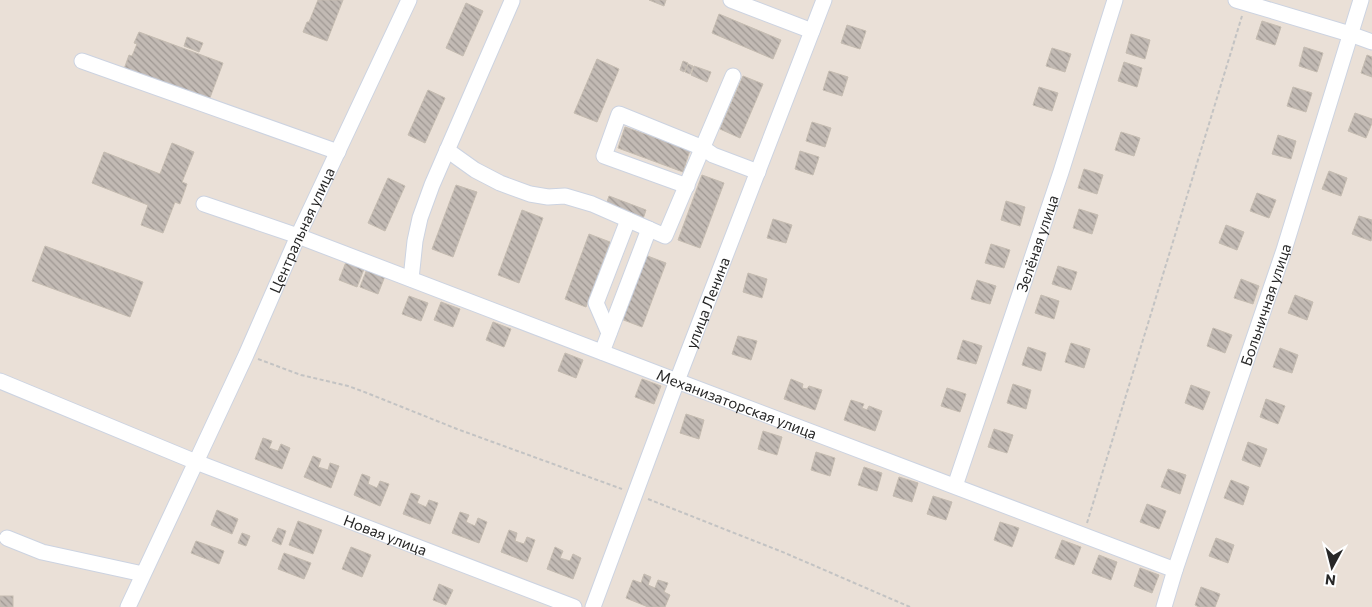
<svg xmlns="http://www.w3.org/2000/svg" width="1372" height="607" viewBox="0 0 1372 607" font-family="Commissioner,sans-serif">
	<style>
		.building { fill: url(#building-back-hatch); stroke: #c5bcb1 }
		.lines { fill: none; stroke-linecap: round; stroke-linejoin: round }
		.minor-casing { stroke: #ccd3e1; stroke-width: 17 }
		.path { stroke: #c3c3c3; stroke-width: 2; stroke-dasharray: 4 2.5; stroke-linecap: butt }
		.minor { stroke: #fff; stroke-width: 15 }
		.labels { text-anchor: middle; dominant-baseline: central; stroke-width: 4; stroke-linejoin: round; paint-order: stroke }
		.street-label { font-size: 15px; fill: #272727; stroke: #fff }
	</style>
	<defs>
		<pattern id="building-back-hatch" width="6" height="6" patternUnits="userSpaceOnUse" patternTransform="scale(1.25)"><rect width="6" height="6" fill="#c2bab4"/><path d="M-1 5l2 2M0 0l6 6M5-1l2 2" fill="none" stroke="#9e9792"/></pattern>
	</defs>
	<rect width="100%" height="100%" fill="#eae0d7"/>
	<g class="building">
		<polygon points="318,0 343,0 327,41 303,32 307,22 309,22"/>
		<polygon points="649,0 666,0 664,6"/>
		<polygon points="466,3 483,11 463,56 446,48"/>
		<polygon points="719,14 781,40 773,59 712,33"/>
		<polygon points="1262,21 1281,27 1275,45 1256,39"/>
		<polygon points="847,25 866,31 860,49 841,43"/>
		<polygon points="139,32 223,63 208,103 123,72 129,55 132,56 137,44 134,43"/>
		<polygon points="1131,34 1150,40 1145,59 1126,53"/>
		<polygon points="187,37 203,43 199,52 184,46"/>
		<polygon points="1304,47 1323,53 1317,72 1299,66"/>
		<polygon points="1052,48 1071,54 1065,72 1046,66"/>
		<polygon points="1367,55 1372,57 1372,77 1361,73"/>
		<polygon points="597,59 619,69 597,122 574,113"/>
		<polygon points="683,61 688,63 684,72 680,70"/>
		<polygon points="1124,62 1142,68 1137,87 1118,81"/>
		<polygon points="688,64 693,66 690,74 685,72"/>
		<polygon points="694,66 711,72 707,82 691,75"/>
		<polygon points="829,71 848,77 842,96 823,90"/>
		<polygon points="743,76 763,84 740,138 720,129"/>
		<polygon points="1039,87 1058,93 1052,111 1033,105"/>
		<polygon points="1293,87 1312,93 1306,112 1287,106"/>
		<polygon points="428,90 445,98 425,143 408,135"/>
		<polygon points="1355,113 1372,119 1372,123 1366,138 1348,131"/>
		<polygon points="812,122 831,128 825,147 806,141"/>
		<polygon points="625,127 690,150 683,172 618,148"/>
		<polygon points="1121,132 1140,138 1134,156 1115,150"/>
		<polygon points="1278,135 1296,141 1291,159 1272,154"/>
		<polygon points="172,143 194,152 182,182 187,184 180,204 175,202 163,233 141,225 148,205 92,183 104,152 160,174"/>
		<polygon points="800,151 819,157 813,175 795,169"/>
		<polygon points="1084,169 1103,175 1097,194 1078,188"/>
		<polygon points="1329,171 1347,178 1341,196 1322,189"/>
		<polygon points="702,175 724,183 700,248 678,240"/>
		<polygon points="388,178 405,186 385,231 368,223"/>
		<polygon points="456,185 477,192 453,257 432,249"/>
		<polygon points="1257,193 1276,200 1269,218 1250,211"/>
		<polygon points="609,196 646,210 643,219 606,205"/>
		<polygon points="1006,201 1025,207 1020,226 1001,220"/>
		<polygon points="1079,209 1098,215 1092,234 1073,228"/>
		<polygon points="522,210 543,218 519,283 498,275"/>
		<polygon points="1359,216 1372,220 1372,237 1371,241 1352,234"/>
		<polygon points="773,219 792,225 786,243 767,238"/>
		<polygon points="1226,225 1244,232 1237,250 1219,243"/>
		<polygon points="589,234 610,242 586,307 565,299"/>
		<polygon points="991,244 1010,250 1004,268 985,263"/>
		<polygon points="45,246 143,282 130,317 32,281"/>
		<polygon points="645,255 666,263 642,327 621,319"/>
		<polygon points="346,262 364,269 357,287 339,280"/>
		<polygon points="1058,266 1077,272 1071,290 1052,284"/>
		<polygon points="367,269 385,276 378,294 360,287"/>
		<polygon points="748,273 767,279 762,298 743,292"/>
		<polygon points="1241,279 1259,286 1253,304 1234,298"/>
		<polygon points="977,280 996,286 990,304 971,299"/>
		<polygon points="1041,295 1059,301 1054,319 1035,313"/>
		<polygon points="1295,295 1313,302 1307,320 1288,313"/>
		<polygon points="409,296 428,303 421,321 402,314"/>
		<polygon points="441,302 460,309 453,327 434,320"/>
		<polygon points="493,322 511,329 504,347 486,340"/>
		<polygon points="1213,328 1232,335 1225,353 1207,346"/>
		<polygon points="738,336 757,341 751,360 732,354"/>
		<polygon points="963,340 982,346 976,364 957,359"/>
		<polygon points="1071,343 1090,349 1084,368 1065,362"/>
		<polygon points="1028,347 1046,353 1041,371 1022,365"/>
		<polygon points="1280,348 1298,355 1292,373 1273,367"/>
		<polygon points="565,353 583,360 576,378 558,371"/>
		<polygon points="642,379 661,386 654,404 635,397"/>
		<polygon points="791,379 803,384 802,388 807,389 809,386 822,390 815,410 784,399"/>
		<polygon points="1013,384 1031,390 1026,409 1007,403"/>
		<polygon points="1191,385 1210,392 1203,410 1185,403"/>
		<polygon points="947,388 966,394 960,412 941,406"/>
		<polygon points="1266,399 1285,406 1278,424 1260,417"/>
		<polygon points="851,400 864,404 862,408 867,410 869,406 882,411 875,431 844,420"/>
		<polygon points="686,414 704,420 699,439 680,433"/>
		<polygon points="994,429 1013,435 1007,453 988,447"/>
		<polygon points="763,431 782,437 777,455 758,449"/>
		<polygon points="263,438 272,441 269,448 278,451 281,444 290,448 282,469 255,459"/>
		<polygon points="1248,442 1267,449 1260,467 1242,460"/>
		<polygon points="816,452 835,458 830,476 811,470"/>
		<polygon points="313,456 321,459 318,467 328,470 330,463 339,466 331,488 304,477"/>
		<polygon points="864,467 882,473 877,491 858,485"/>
		<polygon points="1168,469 1186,475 1180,494 1161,487"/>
		<polygon points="362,474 370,477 368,484 377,488 380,481 389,484 380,506 354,495"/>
		<polygon points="899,477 918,483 912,502 893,496"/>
		<polygon points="1231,480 1249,487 1243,505 1224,498"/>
		<polygon points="411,493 420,496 417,503 426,507 429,500 438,503 430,524 403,514"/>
		<polygon points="933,496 952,502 946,520 927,514"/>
		<polygon points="1147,504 1166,511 1159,529 1140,522"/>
		<polygon points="217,510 238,519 232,534 211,525"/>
		<polygon points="460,512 469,515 466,522 475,526 478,518 487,522 479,543 452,533"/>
		<polygon points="298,521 322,530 313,554 289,545"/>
		<polygon points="1000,522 1019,528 1012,547 994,540"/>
		<polygon points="278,528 286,531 281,545 272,541"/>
		<polygon points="509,530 517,533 515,541 524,544 527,537 535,540 527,562 501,552"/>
		<polygon points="242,533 250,536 246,546 238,543"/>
		<polygon points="1216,538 1234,545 1228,563 1209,556"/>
		<polygon points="1062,540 1081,547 1074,565 1055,558"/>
		<polygon points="196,541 224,551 219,564 191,553"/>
		<polygon points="351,547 371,555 362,577 342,569"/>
		<polygon points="555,547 563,551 560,558 570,561 573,554 581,558 573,579 547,569"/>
		<polygon points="284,553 311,563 304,579 278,569"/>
		<polygon points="1099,555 1117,562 1111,580 1092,573"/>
		<polygon points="1140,568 1159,575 1152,593 1134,586"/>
		<polygon points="644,574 651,577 648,585 655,588 658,580 668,583 664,592 670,595 665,607 648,607 626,598 633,580 641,583"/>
		<polygon points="439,584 453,590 446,605 433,600"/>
		<polygon points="1201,587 1220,594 1215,607 1199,607 1195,605"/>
		<rect x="0" y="596" width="13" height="11"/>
	</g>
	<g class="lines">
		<g class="minor-casing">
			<g id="minor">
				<polyline points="731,0 812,31"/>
				<polyline points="1236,0 1350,34 1372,42"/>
				<polyline points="82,61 338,152"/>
				<polyline points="447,150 475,170 500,183 530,194 548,197 565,196 592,204 665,236 733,76"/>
				<polyline points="687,186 604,156 619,114 703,148 713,155 758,172"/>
				<path id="s1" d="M204 204 298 236 677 381 1175 570"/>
				<polyline points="411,279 415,241 420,218 432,185 512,1"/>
				<polyline points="609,333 596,303 628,220"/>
				<polyline points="602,352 649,229"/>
				<path id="s2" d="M0 381 196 462 574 607"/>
				<path id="s3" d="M955 486 1061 172 1115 0"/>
				<polyline points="7,538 42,552 143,574"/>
				<path id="s4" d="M128 607 196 462 246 355 298 236 409 0"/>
				<path id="s5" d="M593 607 677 381 824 0"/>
				<path id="s6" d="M1164 607 1175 570 1284 250 1361 0"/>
			</g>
		</g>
		<g class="path">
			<polyline points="258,359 301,375 348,386 367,393 457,429 622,489"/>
			<polyline points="648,499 785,553 910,607"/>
			<polyline points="1087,523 1242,16"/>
		</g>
		<use href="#minor" class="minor"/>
	</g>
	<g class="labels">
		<g class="street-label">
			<text stroke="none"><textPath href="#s4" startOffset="415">Центральная улица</textPath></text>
			<text stroke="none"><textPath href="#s3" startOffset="256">Зелёная улица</textPath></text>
			<text stroke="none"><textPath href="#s5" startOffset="325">улица Ленина</textPath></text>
			<text stroke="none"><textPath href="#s6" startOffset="319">Больничная улица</textPath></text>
			<text stroke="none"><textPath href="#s1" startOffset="569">Механизаторская улица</textPath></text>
			<text stroke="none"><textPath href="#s2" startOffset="415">Новая улица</textPath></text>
		</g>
	</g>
	<g transform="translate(1332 567) rotate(187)" stroke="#ffffff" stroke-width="4" paint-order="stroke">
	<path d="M0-4L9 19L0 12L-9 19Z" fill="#272727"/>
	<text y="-8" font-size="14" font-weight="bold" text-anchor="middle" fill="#272727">N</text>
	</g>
</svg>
